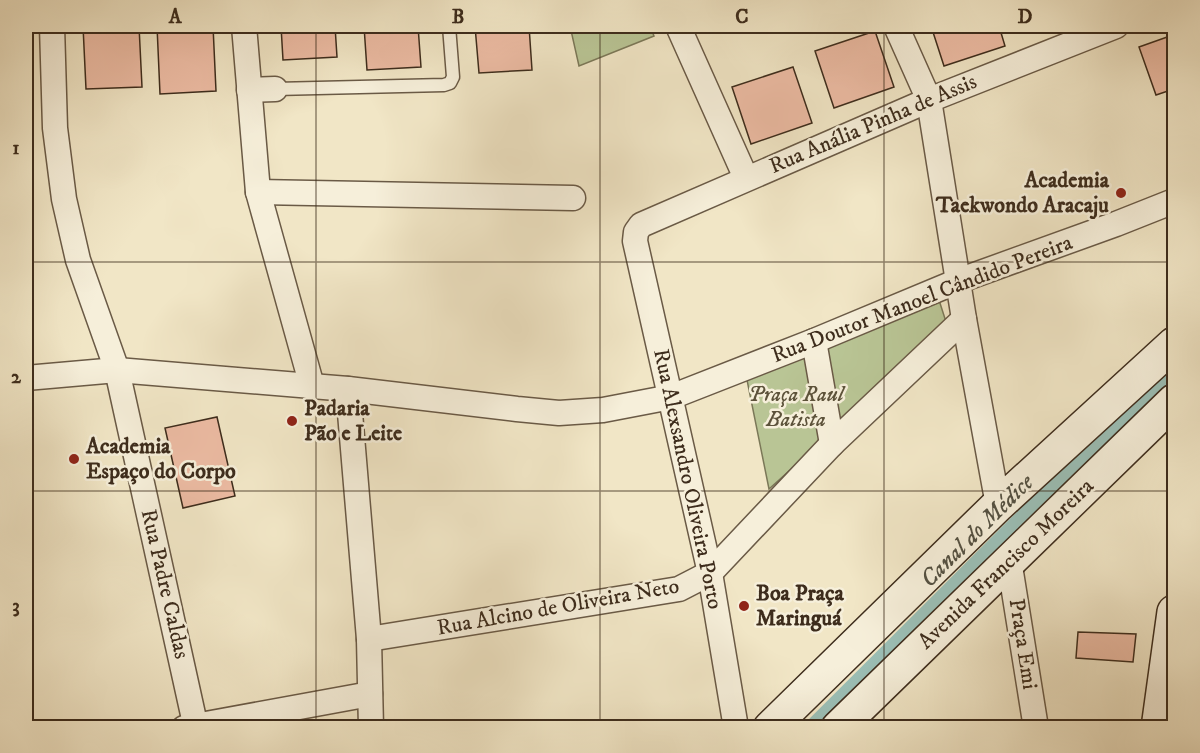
<svg xmlns="http://www.w3.org/2000/svg" width="1200" height="753" viewBox="0 0 1200 753" font-family="'IM FELL DW Pica',serif">
	<style>
		.green { fill: #b9c595; stroke: #7b7858; stroke-width: 1.5 }
		.lines { fill: none; stroke-linecap: round; stroke-linejoin: round }
		.canal { stroke: #9bbfb6; stroke-width: 21 }
		.building { fill: #ecbba3; stroke: #3d2c1c; stroke-width: 1.5 }
		.lane-casing { stroke: #6a5a46; stroke-width: 15 }
		.street-casing { stroke: #6a5a46; stroke-width: 27 }
		.secondary-casing { stroke: #3d2c1c; stroke-width: 36 }
		.lane { stroke: #f6efda; stroke-width: 12 }
		.street { stroke: #f6efda; stroke-width: 24 }
		.secondary { stroke: #f6efda; stroke-width: 33 }
		.grid { fill: none; stroke: #3d2c1c; stroke-width: 1.5; stroke-opacity: 0.55 }
		.poi-dot { fill: #8f2418; stroke: #f6efda; stroke-width: 2 }
		.labels { text-anchor: middle; dominant-baseline: central; stroke-width: 5; stroke-linejoin: round; paint-order: stroke }
		.street-label { font-size: 22px; fill: #3d2c1c; stroke: #f6efda }
		.poi-label { font-size: 22px; font-weight: bold; fill: #3d2c1c; stroke: #f6efda; text-anchor: start }
		.park-label { font-size: 22px; font-style: italic; fill: #5c523a; stroke: #f6efda }
		.water-label { font-size: 24px; font-style: italic; fill: #545142; stroke: #f6efda }
		.neatline { fill: none; stroke: #3d2c1c; stroke-width: 2 }
		.grid-label { font-size: 20px; text-anchor: middle; font-weight: bold; fill: #3d2c1c }
	</style>
	<rect width="100%" height="100%" fill="#f1e6c6"/>
	<filter id="stains"><feTurbulence type="fractalNoise" baseFrequency=".00333" numOctaves="4"/><feColorMatrix values="0 0 0 0 .2 0 0 0 0 .09 0 0 0 0 .02 0 0 0 .5 -.17"/></filter>
	<radialGradient id="worn" r=".72"><stop offset=".6" stop-color="#630" stop-opacity="0"/><stop offset="1" stop-color="#630" stop-opacity=".3"/></radialGradient>
	<g class="green">
		<polygon points="570,26 650,26 654,36 579,66"/>
		<polygon points="939,300 948,328 769,489 747,380"/>
	</g>
	<g class="lines">
		<polyline class="canal" points="815,728 1174,370"/>
	</g>
	<g class="building">
		<polygon points="83,26 139,26 142,87 86,89"/>
		<polygon points="157,26 213,26 216,91 160,94"/>
		<polygon points="281,26 335,26 337,57 283,60"/>
		<polygon points="364,26 418,26 421,67 367,70"/>
		<polygon points="475,26 529,26 532,70 479,73"/>
		<polygon points="931,26 999,26 1005,46 944,66"/>
		<polygon points="875,31 894,87 834,108 815,51"/>
		<polygon points="1170,36 1174,50 1174,89 1156,95 1139,47"/>
		<polygon points="793,67 812,123 751,144 732,87"/>
		<polygon points="217,417 235,496 183,508 165,428"/>
		<polygon points="1078,632 1136,634 1133,662 1076,658"/>
	</g>
	<g class="lines">
		<g class="lane-casing">
			<polyline id="lane" points="275,89 444,85 450,83 453,77 449,26"/>
		</g>
		<g class="street-casing">
			<g id="street">
				<polyline points="52,26 55,128 64,199 78,260 117,370 196,728"/>
				<polyline points="244,26 258,192 312,386"/>
				<polyline points="678,26 746,178"/>
				<polyline points="896,26 929,100 964,319 998,505"/>
				<polyline points="249,90 275,89"/>
				<polyline points="258,192 573,198"/>
				<polyline points="814,341 832,444"/>
				<polyline points="26,378 117,370 348,389 517,409 559,413 603,410 671,397 814,341 958,281 1116,224 1174,201"/>
				<polyline points="348,389 369,639 371,728"/>
				<polyline points="1009,560 1036,728"/>
				<polyline points="369,639 679,589 710,573 832,444 964,319"/>
				<polyline points="184,728 370,694"/>
				<polyline points="736,728 710,573 635,241 636,232 641,225 929,100 1116,26"/>
			</g>
		</g>
		<g class="secondary-casing">
			<g id="secondary">
				<polyline points="770,728 998,505 1174,344"/>
				<polyline points="838,728 1174,401"/>
				<polyline points="1158,728 1174,612"/>
			</g>
		</g>
		<use href="#lane" class="lane"/>
		<use href="#street" class="street"/>
		<use href="#secondary" class="secondary"/>
	</g>
	<path class="grid" d="M316 26V728M600 26V728M884 26V728M26 262H1174M26 491H1174"/>
	<g class="poi-dot">
		<circle cx="1121" cy="193" r="6"/>
		<circle cx="292" cy="421" r="6"/>
		<circle cx="74" cy="459" r="6"/>
		<circle cx="744" cy="606" r="6"/>
	</g>
	<g class="labels">
		<g class="street-label">
			<text transform="translate(873 124) rotate(-23)">Rua Anália Pinha de Assis</text>
			<text transform="translate(922 299) rotate(-21)">Rua Doutor Manoel Cândido Pereira</text>
			<text transform="translate(688 479) rotate(78)">Rua Alexsandro Oliveira Porto</text>
			<text transform="translate(1006 564) rotate(-44)">Avenida Francisco Moreira</text>
			<text transform="translate(165 584) rotate(77)">Rua Padre Caldas</text>
			<text transform="translate(558 607) rotate(-10)">Rua Alcino de Oliveira Neto</text>
			<text transform="translate(1023 644) rotate(81)">Praça Emi</text>
		</g>
		<g class="poi-label">
			<text x="1109" y="180" text-anchor="end">Academia<tspan x="1109" dy="25">Taekwondo Aracaju</tspan></text>
			<text x="304" y="408">Padaria<tspan x="304" dy="25">Pão e Leite</tspan></text>
			<text x="86" y="446">Academia<tspan x="86" dy="25">Espaço do Corpo</tspan></text>
			<text x="756" y="593">Boa Praça<tspan x="756" dy="25">Maringuá</tspan></text>
		</g>
		<g class="park-label">
			<text x="796" y="394">Praça Raul<tspan x="796" dy="25">Batista</tspan></text>
		</g>
		<g class="water-label">
			<text transform="translate(977 531) rotate(-45)">Canal do Médice</text>
		</g>
	</g>
	<rect width="1200" height="753" fill="none" stroke="#f1e6c6" stroke-width="66"/>
	<rect x="33" y="33" width="1134" height="687" class="neatline"/>
	<g class="grid-label">
		<text x="175" y="23">A</text>
		<text x="458" y="23">B</text>
		<text x="742" y="23">C</text>
		<text x="1025" y="23">D</text>
		<text x="16" y="154">1</text>
		<text x="16" y="383">2</text>
		<text x="16" y="612">3</text>
	</g>
	<rect width="100%" height="100%" filter="url(#stains)"/>
	<rect width="100%" height="100%" fill="url(#worn)"/>
</svg>
